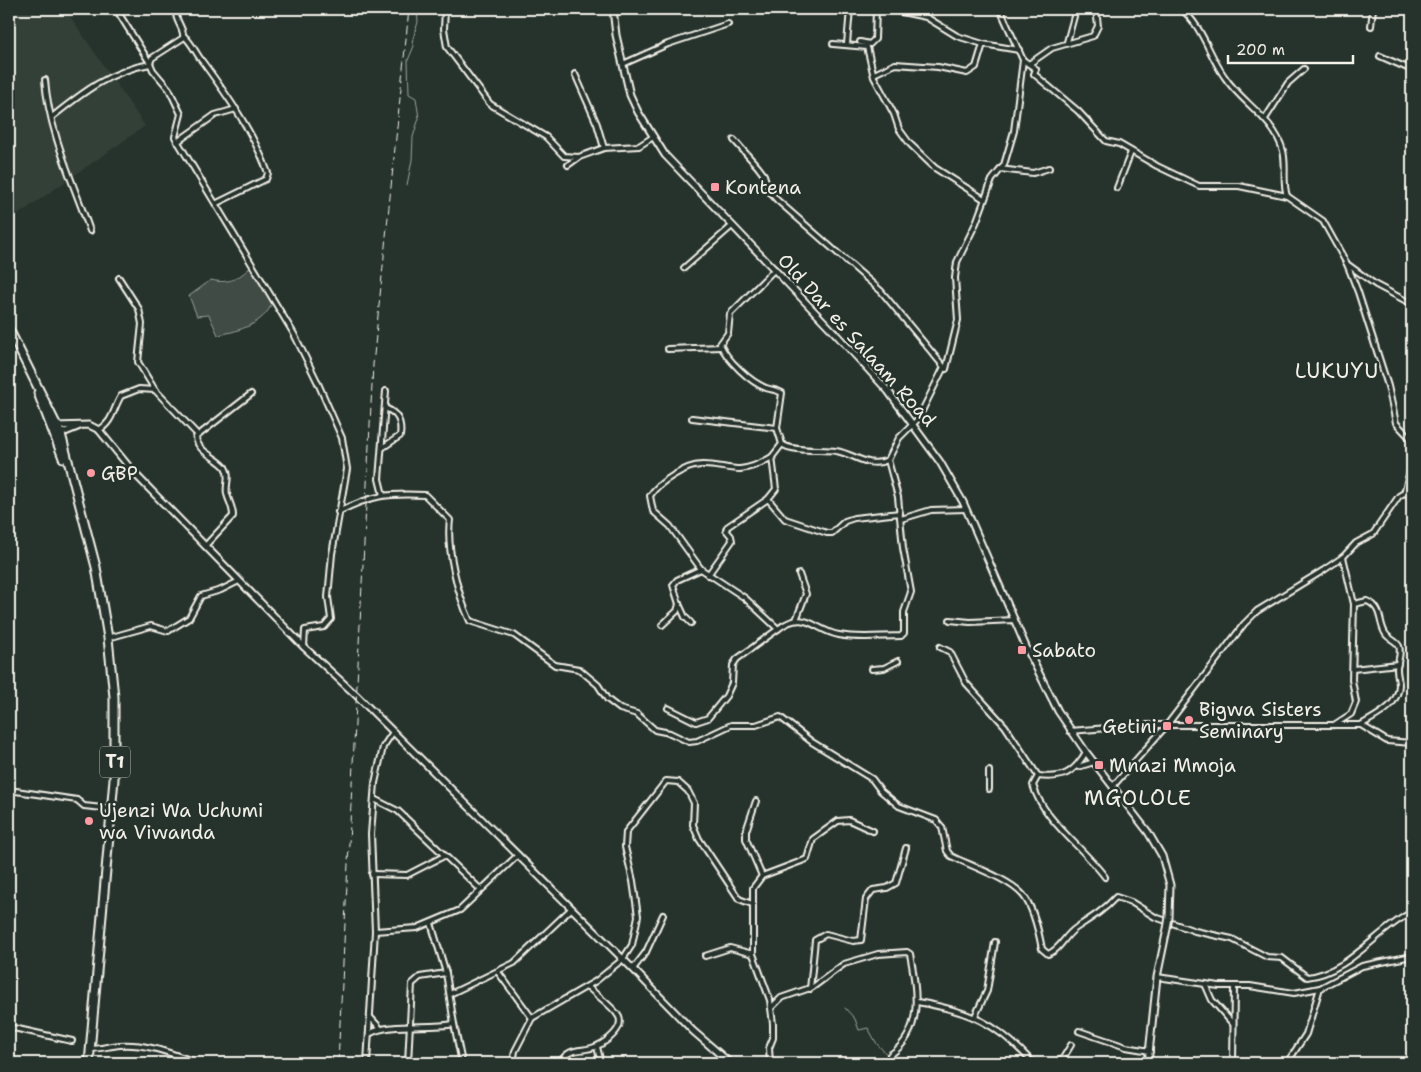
<svg xmlns="http://www.w3.org/2000/svg" width="1421" height="1072" viewBox="0 0 1421 1072" font-family="'Shantell Sans',sans-serif">
	<style>
		.built { fill: #333f39 }
		.green { fill: #414b45; stroke: #9a9e96 }
		.lines { fill: none; stroke-linecap: round; stroke-linejoin: round }
		.stream { stroke: #9fa39b; stroke-width: 1 }
		.street-casing { stroke: #f4f1e8; stroke-width: 8 }
		.secondary-casing { stroke: #f4f1e8; stroke-width: 9 }
		.highway-casing { stroke: #f4f1e8; stroke-width: 11 }
		.street { stroke: #26332d; stroke-width: 4 }
		.secondary { stroke: #26332d; stroke-width: 5 }
		.highway { stroke: #26332d; stroke-width: 7 }
		.rail { stroke: #f4f1e8; stroke-width: 1; stroke-dasharray: 8 4; stroke-linecap: butt }
		.secondary-bridge-casing { stroke: #f4f1e8; stroke-width: 9; stroke-linecap: butt }
		.secondary-bridge { stroke: #26332d; stroke-width: 5 }
		.poi-dot { fill: #ff9aa2; stroke: #26332d; stroke-width: 2 }
		.labels { text-anchor: middle; dominant-baseline: central; stroke-width: 5; stroke-linejoin: round; paint-order: stroke }
		.shield { fill: #26332d; stroke: #b6b8b0; stroke-width: 1 }
		.shield-label { font-size: 18px; font-weight: bold; fill: #f4f1e8 }
		.poi-label { font-size: 19px; fill: #f4f1e8; stroke: #26332d; text-anchor: start }
		.street-label { font-size: 19px; fill: #f4f1e8; stroke: #26332d }
		.quarter-label { font-size: 21px; letter-spacing: 1px; fill: #f4f1e8; stroke: #26332d }
	</style>
	<rect width="100%" height="100%" fill="#26332d"/>
	<filter id="ink" filterUnits="userSpaceOnUse"><feTurbulence type="fractalNoise" baseFrequency=".02" numOctaves="2"/><feDisplacementMap in="SourceGraphic" scale="10" xChannelSelector="R" yChannelSelector="G"/><feConvolveMatrix kernelMatrix="1 2 1 2 8 2 1 2 1" color-interpolation-filters="sRGB"/></filter>
	<g filter="url(#ink)">
		<polygon class="built" points="9,9 65,9 145,126 9,221"/>
		<path class="green" d="M254 264 266 283 264 288 272 303C264 324 239 331 218 335L209 315 197 316 189 296 211 280C231 285 240 277 254 264Z"/>
		<g class="lines">
			<g class="stream">
				<polyline points="407,185 412,160 413,137 419,118 416,98 409,94 408,60 414,46 412,42 418,22 417,9"/>
				<polyline points="845,1008 855,1019 859,1030 868,1028 877,1044 895,1063"/>
			</g>
			<g class="street-casing">
				<g id="street">
					<polyline points="116,9 150,63"/>
					<path d="M177 9C173 21 185 27 183 38L152 58 150 63 153 70 169 89 181 114 175 137 294 334 317 381 342 438 347 469 332 554 328 597 331 619 324 627 305 630 304 647"/>
					<polyline points="445,9 444,29 447,47 490,104 546,137 564,156 579,157 604,148 639,146 653,137"/>
					<polyline points="887,9 926,17 957,36 983,44 1019,50"/>
					<path d="M1181 9C1202 25 1209 55 1224 76 1241 103 1274 118 1283 151 1287 166 1282 181 1287 196"/>
					<polyline points="1371,26 1373,9"/>
					<path d="M184 36C192 43 195 52 202 61 227 95 254 133 268 173L266 179 217 203"/>
					<polyline points="860,42 870,44 875,39 876,9"/>
					<polyline points="1067,42 1076,9"/>
					<polyline points="833,44 867,47 874,77 894,114 899,129 910,144 935,168 984,199"/>
					<polyline points="847,44 850,9"/>
					<polyline points="1380,56 1412,70"/>
					<polyline points="1023,60 1036,69 1034,74 1078,111 1106,141 1119,144 1157,166 1199,186 1239,186 1287,196 1323,221 1347,264 1358,292 1388,386 1396,423 1412,440"/>
					<polyline points="623,64 668,44 728,24"/>
					<polyline points="1029,64 1052,48 1093,36 1098,26 1096,9"/>
					<polyline points="575,74 597,124 604,148"/>
					<polyline points="874,74 895,64 938,67 967,73 976,67 983,44"/>
					<path d="M45 80C49 132 73 182 90 231"/>
					<path d="M52 117C83 92 110 71 150 64"/>
					<polyline points="1265,119 1288,83 1304,69"/>
					<polyline points="734,140 758,167 764,175 769,191 777,200 881,291 944,367"/>
					<polyline points="177,142 215,115 236,109"/>
					<polyline points="568,165 579,157"/>
					<polyline points="1000,169 1033,173 1049,168"/>
					<polyline points="1117,188 1131,152"/>
					<polyline points="1347,264 1376,285 1412,304"/>
					<polyline points="684,268 732,226"/>
					<path d="M775 269 730 314 728 333 720 344C727 360 750 382 766 388 772 390 777 390 782 393L777 428"/>
					<polyline points="119,278 139,309 142,324 138,362 155,390"/>
					<polyline points="668,349 721,347"/>
					<path d="M692 418 777 428 782 444C791 452 823 449 836 451 855 454 868 469 888 460"/>
					<path d="M99 430C113 422 113 409 121 396L139 389 155 390 197 434"/>
					<path d="M382 448 400 436C402 422 398 413 385 408"/>
					<path d="M772 457C762 463 752 468 740 469 727 469 714 464 701 465 687 465 657 483 650 496L653 511 670 526 701 569 745 598 778 629C805 608 815 631 839 635 858 639 881 636 901 636L904 633V612L911 592 903 548 898 497 888 460 899 438 918 419 944 367 946 369 958 320 955 278 957 262 976 223 992 180 1004 165 1014 131 1023 60 1000 9"/>
					<polyline points="1404,493 1412,495"/>
					<polyline points="383,495 379,479 386,391"/>
					<polyline points="768,499 785,519 827,533 832,533 845,521 854,518 900,513"/>
					<path d="M338 512C372 495 388 493 425 495L450 520C446 549 458 595 470 621L514 635 555 665 579 669 598 685 607 699 620 709 637 714 655 730 670 733 689 742 697 741 731 725H756L780 717 812 742 872 779 881 791 899 806 936 820 942 827 947 851 951 856C971 866 1008 878 1023 895 1034 908 1039 933 1042 949L1048 954C1061 949 1064 936 1076 928 1091 918 1103 911 1116 897L1131 902 1155 917 1195 931 1232 939 1267 957 1282 958 1307 977C1349 973 1376 930 1412 912"/>
					<polyline points="901,519 931,510 966,509"/>
					<path d="M205 546 233 516C233 507 229 502 227 494 225 485 231 476 225 467 217 457 197 452 196 437L251 394"/>
					<polyline points="708,575 732,541 731,536 726,530 727,527 768,499 776,489 772,457 782,444"/>
					<polyline points="679,604 685,617 691,623"/>
					<path d="M1354 604 1367 601C1383 608 1378 621 1385 633 1388 639 1396 640 1399 646 1402 654 1397 662 1397 669 1397 675 1399 680 1399 685 1398 707 1377 715 1361 725"/>
					<polyline points="796,620 806,594 799,574"/>
					<polyline points="950,620 970,622 1015,620"/>
					<polyline points="662,625 677,611 679,604 673,585 677,580 701,569"/>
					<polyline points="108,638 151,626 168,631 189,618 201,596 221,590 239,581"/>
					<polyline points="940,647 950,652 966,683 1005,726 1038,776"/>
					<polyline points="872,669 884,668 898,661"/>
					<polyline points="1353,669 1398,664"/>
					<polyline points="668,708 696,722 708,718 726,696 732,683 733,665 737,659 778,629"/>
					<polyline points="1334,725 1351,714 1356,702 1352,680 1354,604 1343,557"/>
					<polyline points="1070,731 1146,725 1361,725 1387,741 1412,743"/>
					<polyline points="1078,767 1094,762"/>
					<polyline points="989,771 989,789"/>
					<path d="M1038 776 1033 785C1042 819 1084 848 1105 877"/>
					<path d="M1038 776C1063 779 1074 773 1086 752"/>
					<polyline points="1113,786 1167,725 1244,624 1257,611 1324,570 1343,557 1356,543 1373,534 1399,496 1404,493 1412,464"/>
					<polyline points="9,790 77,800 84,806 112,809"/>
					<polyline points="374,799 398,811 481,890"/>
					<polyline points="756,801 746,831 746,839 762,876"/>
					<polyline points="372,874 407,875 444,856"/>
					<polyline points="431,923 446,973 454,1024"/>
					<polyline points="375,931 417,928 460,910 518,855"/>
					<polyline points="705,956 730,948 753,954"/>
					<polyline points="633,969 646,952 663,915"/>
					<polyline points="498,972 532,1018"/>
					<polyline points="1157,977 1219,986 1250,986 1294,993 1320,988 1362,966 1412,956"/>
					<polyline points="1205,984 1212,1000 1233,1024"/>
					<polyline points="810,989 815,940 826,934 853,941 861,940 866,899 873,890 887,888 896,883 906,848"/>
					<polyline points="450,994 514,963 571,909"/>
					<path d="M917 1002C970 1011 997 1023 1033 1063"/>
					<path d="M771 1008 781 998 813 987 844 964 878 954 907 952 910 954C917 989 924 1032 890 1055"/>
					<polyline points="975,1016 987,991 995,942"/>
					<polyline points="370,1017 380,1028"/>
					<polyline points="9,1027 72,1041"/>
					<polyline points="1079,1031 1126,1047 1150,1051"/>
					<path d="M369 1034C388 1022 429 1029 454 1024L462 1063"/>
					<polyline points="597,1047 601,1063"/>
					<path d="M89 1049C100 1049 109 1046 120 1045 148 1043 174 1055 199 1063"/>
					<polyline points="367,1063 375,931 371,834 375,783 383,747 393,732"/>
					<polyline points="408,1063 412,984 420,977 446,973"/>
					<polyline points="513,1063 515,1051 532,1018 596,981 623,959 632,945 638,916 633,881 625,847 626,832 666,781 678,782 688,791 694,803 693,825 699,839 739,899 752,904"/>
					<path d="M560 1063C570 1045 583 1053 597 1046 606 1042 624 1029 619 1017 613 1006 597 996 588 987"/>
					<polyline points="770,1063 769,1048 773,1038 773,1024 770,1000 753,954 753,888 762,876 807,859 813,839 838,821 849,820 873,831"/>
					<polyline points="1060,1063 1071,1045"/>
					<polyline points="1233,1063 1234,988"/>
					<polyline points="1287,1063 1306,1034 1320,988"/>
				</g>
			</g>
			<g class="secondary-casing">
				<g id="secondary">
					<polyline points="613,9 616,35 630,95 638,112 665,155 834,332 888,391 940,462 963,502 1027,649 1058,711 1086,752 1148,832 1162,856 1170,885 1169,917"/>
					<polyline points="55,426 89,425 99,430 135,474 304,647 356,695 633,969 693,1031 730,1063"/>
					<polyline points="58,435 80,426"/>
					<polyline points="1148,1063 1157,977 1167,929"/>
				</g>
			</g>
			<g class="highway-casing">
				<g id="highway">
					<polyline points="9,329 61,434 96,567 108,638 114,697 114,779 89,1063"/>
					<polyline points="38,393 63,458"/>
				</g>
			</g>
			<use href="#street" class="street"/>
			<use href="#secondary" class="secondary"/>
			<use href="#highway" class="highway"/>
			<polyline class="rail" points="338,1063 373,365 409,9"/>
			<g class="secondary-bridge-casing">
				<polyline id="secondary-bridge" points="1167,929 1169,917"/>
			</g>
			<use href="#secondary-bridge" class="secondary-bridge"/>
		</g>
	</g>
	<g class="poi-dot">
		<rect x="710" y="182" width="10" height="10" rx="2.5"/>
		<circle cx="91" cy="473" r="5"/>
		<rect x="1017" y="645" width="10" height="10" rx="2.5"/>
		<circle cx="1189" cy="720" r="5"/>
		<rect x="1162" y="721" width="10" height="10" rx="2.5"/>
		<rect x="1094" y="760" width="10" height="10" rx="2.5"/>
		<circle cx="89" cy="821" r="5"/>
	</g>
	<g class="labels">
		<rect class="shield" x="100" y="746.5" width="30" height="31" rx="4"/>
		<g class="shield-label">
			<text x="115" y="762">T1</text>
		</g>
		<g class="poi-label">
			<text x="725" y="187">Kontena</text>
			<text x="101" y="473">GBP</text>
			<text x="1032" y="650">Sabato</text>
			<text x="1199" y="709">Bigwa Sisters<tspan x="1199" dy="22">Seminary</tspan></text>
			<text x="1157" y="726" text-anchor="end">Getini</text>
			<text x="1109" y="765">Mnazi Mmoja</text>
			<text x="99" y="810">Ujenzi Wa Uchumi<tspan x="99" dy="22">wa Viwanda</tspan></text>
		</g>
		<g class="street-label">
			<text transform="translate(857 340) rotate(48)">Old Dar es Salaam Road</text>
		</g>
		<g class="quarter-label">
			<text x="1337" y="371">LUKUYU</text>
			<text x="1138" y="798">MGOLOLE</text>
		</g>
	</g>
	<rect width="1421" height="1072" fill="none" stroke="#26332d" stroke-width="30"/>
	<rect x="15" y="15" width="1391" height="1042" fill="none" stroke="#f4f1e8" stroke-width="2" filter="url(#ink)"/>
	<path d="M1228 55v8h125v-8" fill="none" stroke="#f4f1e8" stroke-width="2.5"/>
	<text x="1236" y="55" font-size="15" fill="#f4f1e8" stroke="#26332d" stroke-width="4" paint-order="stroke">200 m</text>
</svg>
